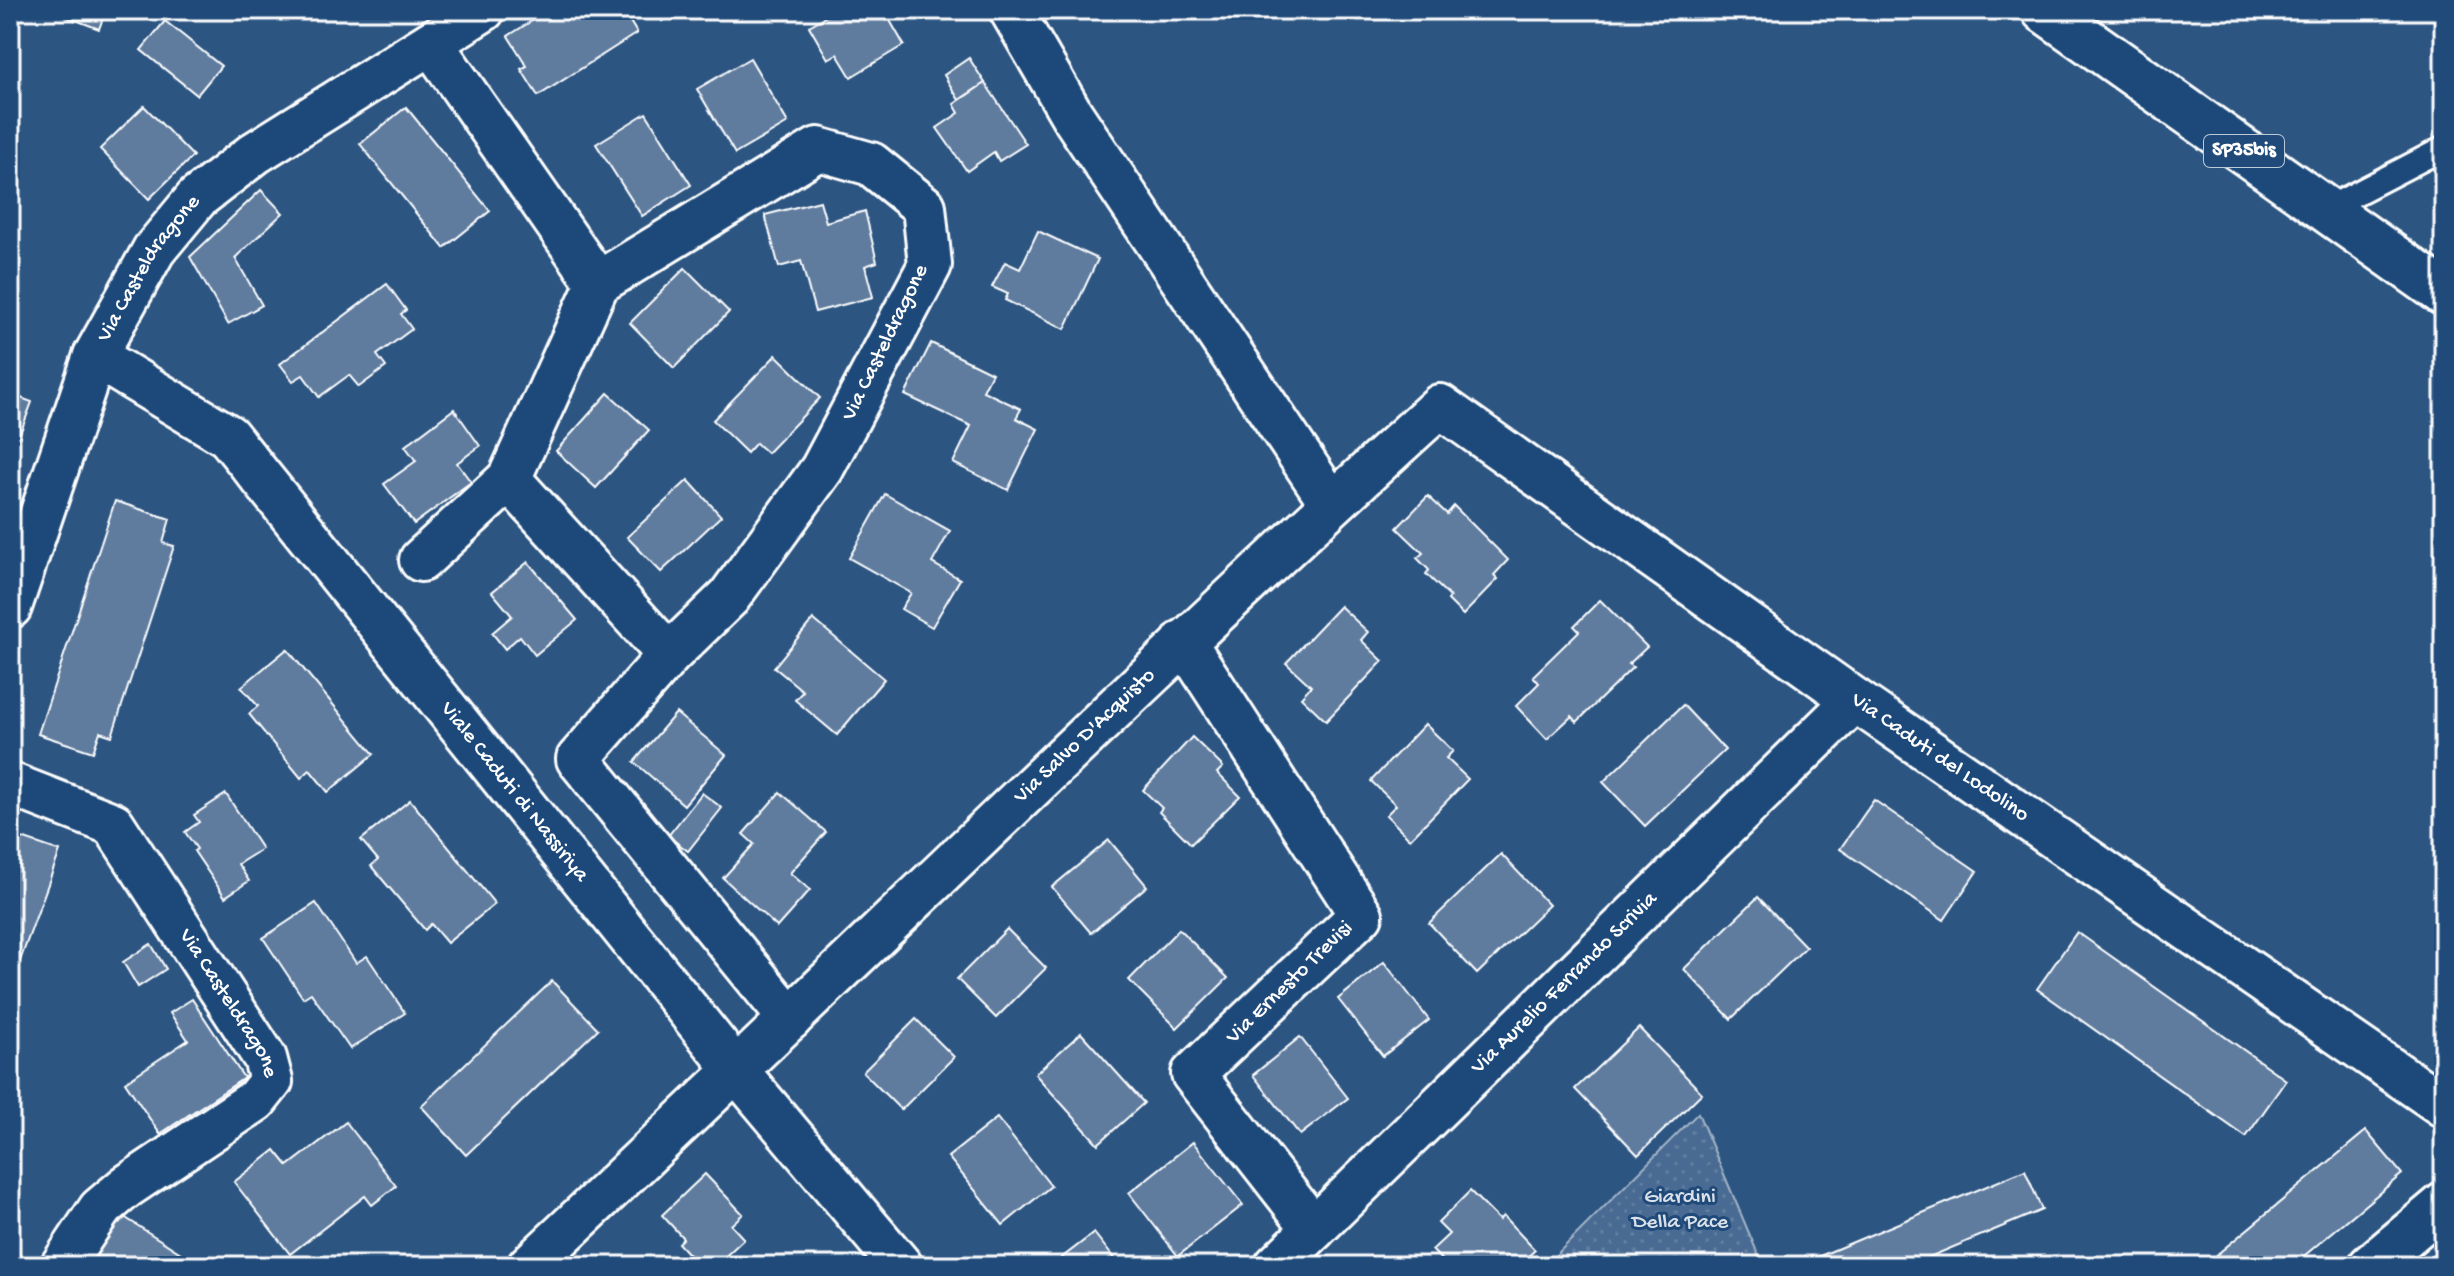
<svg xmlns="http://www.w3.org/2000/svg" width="2454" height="1276" viewBox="0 0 2454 1276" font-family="'Gochi Hand',sans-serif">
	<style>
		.park { fill: url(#park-dots); stroke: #a4b5c8; stroke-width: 2 }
		.building { fill: #5e7c9f; stroke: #fff; stroke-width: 2 }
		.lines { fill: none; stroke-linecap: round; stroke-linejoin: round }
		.lane-casing { stroke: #fff; stroke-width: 28 }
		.street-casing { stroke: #fff; stroke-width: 48 }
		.primary-casing { stroke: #fff; stroke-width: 50 }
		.lane { stroke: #1f4a7a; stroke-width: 22 }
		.street { stroke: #1f4a7a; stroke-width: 42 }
		.primary { stroke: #1f4a7a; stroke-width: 44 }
		.labels { text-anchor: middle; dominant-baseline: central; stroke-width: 6; stroke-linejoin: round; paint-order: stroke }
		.shield { fill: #1f4a7a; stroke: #bcc9d7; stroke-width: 2 }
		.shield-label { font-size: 20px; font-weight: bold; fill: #fff }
		.street-label { font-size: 22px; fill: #fff; stroke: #1f4a7a }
		.park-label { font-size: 22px; fill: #dae1e9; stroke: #1f4a7a }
	</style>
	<defs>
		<pattern id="park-dots" width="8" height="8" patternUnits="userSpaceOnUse" patternTransform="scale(2)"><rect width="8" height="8" fill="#486b92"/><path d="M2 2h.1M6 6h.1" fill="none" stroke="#6381a2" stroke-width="1.8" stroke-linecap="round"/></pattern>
	</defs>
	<rect width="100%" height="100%" fill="#2c5582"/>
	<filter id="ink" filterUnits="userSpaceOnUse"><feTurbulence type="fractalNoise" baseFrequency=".0125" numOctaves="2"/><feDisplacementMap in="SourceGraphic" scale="16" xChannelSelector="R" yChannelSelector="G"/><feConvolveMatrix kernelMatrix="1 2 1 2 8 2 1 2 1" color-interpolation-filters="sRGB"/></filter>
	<g filter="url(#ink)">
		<polygon class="park" points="1698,1113 1763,1266 1545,1266"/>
		<g class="building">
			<polygon points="49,10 106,10 99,29"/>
			<polygon points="549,10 623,10 637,33 538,96 521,69 527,66 508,36"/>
			<polygon points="655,10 679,10 662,21"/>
			<polygon points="837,10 884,10 904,45 851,77 837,54 828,59 809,26"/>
			<polygon points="165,21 221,66 197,95 141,50"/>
			<polygon points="750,58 788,123 735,154 697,89"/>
			<polygon points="969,58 985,83 959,100 944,75"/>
			<polygon points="985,83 1026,144 999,161 994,152 967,171 937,128 959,113 954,104"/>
			<polygon points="144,106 193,156 149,199 100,149"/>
			<polygon points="406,107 490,211 444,248 360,144"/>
			<polygon points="646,113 691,185 642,216 596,144"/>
			<polygon points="261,190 283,213 235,258 262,305 228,324 190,257"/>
			<polygon points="820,201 826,222 865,211 877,262 865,266 873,297 815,312 801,261 779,267 765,215"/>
			<polygon points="1038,231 1098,259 1065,329 1005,300 1008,294 992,287 1005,262 1020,269"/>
			<polygon points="685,268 729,312 674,368 630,323"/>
			<polygon points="387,284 406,310 401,314 412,329 377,355 386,367 359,387 349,375 319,397 303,375 293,381 280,364"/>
			<polygon points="931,343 992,373 983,391 1021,409 1016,418 1038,429 1008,490 953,463 971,426 905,395"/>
			<polygon points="776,355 820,398 767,453 756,443 747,453 713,420"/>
			<polygon points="10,367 20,371 10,394 32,402 15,447 10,445"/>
			<polygon points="608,393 649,430 596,488 556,451"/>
			<polygon points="454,409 480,446 457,463 471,482 414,524 384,484 416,461 405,446"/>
			<polygon points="688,480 721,516 661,572 627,537"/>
			<polygon points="885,494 950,531 932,563 960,579 932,627 901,609 911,593 849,558"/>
			<polygon points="1428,496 1447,514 1454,506 1508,560 1494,575 1498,579 1463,615 1448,600 1450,597 1426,574 1429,570 1417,558 1423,553 1397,528"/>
			<polygon points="115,501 170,519 163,543 174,546 112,736 100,732 93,752 38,734"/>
			<polygon points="528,562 577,620 535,655 520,636 505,649 492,633 512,616 492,592"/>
			<polygon points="1600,600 1647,647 1629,664 1633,667 1577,722 1572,716 1547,739 1516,706 1539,683 1533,676 1579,631 1574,626"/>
			<polygon points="1340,606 1368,632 1361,640 1383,661 1326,721 1301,697 1311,686 1286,663"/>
			<polygon points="813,619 884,679 837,735 795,700 803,691 774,667"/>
			<polygon points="287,649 374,754 328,792 310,770 301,778 249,714 258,706 241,687"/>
			<polygon points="1683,705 1725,750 1645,826 1603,782"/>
			<polygon points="676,713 726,755 684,805 634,762"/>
			<polygon points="1425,724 1453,751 1446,758 1468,779 1410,839 1386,815 1396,805 1371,781"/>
			<polygon points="1192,737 1223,767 1217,773 1240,796 1191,844 1159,812 1162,808 1143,790"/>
			<polygon points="780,792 826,832 790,873 810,890 777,927 723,878 754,844 743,834"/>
			<polygon points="702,793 722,808 688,851 668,836"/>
			<polygon points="226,794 262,849 238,864 249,881 225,897 194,851 197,849 185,832 199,822 194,815"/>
			<polygon points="410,800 495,904 447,943 431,924 425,930 371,866 378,860 361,840"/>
			<polygon points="1874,800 1977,871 1944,920 1840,849"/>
			<polygon points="10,834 60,851 13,980 10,979"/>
			<polygon points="1109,840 1147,886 1091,933 1052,887"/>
			<polygon points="1501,854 1549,905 1477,974 1429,923"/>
			<polygon points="1758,897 1806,947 1731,1019 1684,969"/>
			<polygon points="316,903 356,963 367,956 405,1013 350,1049 311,993 303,998 263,938"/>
			<polygon points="1007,929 1046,968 996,1018 957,979"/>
			<polygon points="1179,929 1228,978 1177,1028 1129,980"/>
			<polygon points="2077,932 2286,1080 2246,1137 2037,989"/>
			<polygon points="151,944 166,969 138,987 123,962"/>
			<polygon points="1384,962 1429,1020 1383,1056 1338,999"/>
			<polygon points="552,981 598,1029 466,1155 421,1106"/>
			<polygon points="192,999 244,1078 160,1134 125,1082 188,1040 170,1013"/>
			<polygon points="916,1019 954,1057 901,1110 863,1072"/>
			<polygon points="1639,1028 1702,1093 1638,1155 1575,1089"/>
			<polygon points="1081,1033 1144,1103 1098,1144 1035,1074"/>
			<polygon points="1300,1037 1348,1098 1300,1135 1253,1075"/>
			<polygon points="997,1118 1051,1186 1003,1225 948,1157"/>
			<polygon points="346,1122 396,1186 372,1205 365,1196 290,1254 234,1182 275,1150 288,1166"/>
			<polygon points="2366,1131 2402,1174 2292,1266 2203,1266"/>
			<polygon points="1193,1142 1243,1205 1178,1256 1129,1193"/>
			<polygon points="2025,1170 2042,1210 1908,1266 1796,1266"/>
			<polygon points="705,1174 743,1214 731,1225 744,1239 715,1266 699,1266 678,1243 683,1238 662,1215"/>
			<polygon points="1470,1191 1499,1220 1503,1216 1535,1250 1518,1266 1447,1266 1432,1250 1449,1234 1438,1223"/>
			<polygon points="121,1215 201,1266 88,1265"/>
			<polygon points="1094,1233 1120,1266 1051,1266"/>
		</g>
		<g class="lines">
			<g class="lane-casing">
				<polyline id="lane" points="2326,209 2444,148"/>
			</g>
			<g class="street-casing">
				<g id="street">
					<polyline points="1011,10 1072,115 1332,504"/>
					<polyline points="431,43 598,283"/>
					<polygon points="818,149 871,164 924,207 930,265 822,469 729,597 669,655 509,479 598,283"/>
					<path id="s1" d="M95 356 228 436 737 1071 901 1266"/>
					<polyline points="421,560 509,479"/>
					<path id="s2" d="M10 607 95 356 154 250 197 198 255 153 483 10"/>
					<polyline points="1184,641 1361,915 1193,1074 1314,1229"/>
					<polyline points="669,655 578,759 790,1019"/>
					<path id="s3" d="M10 784 113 824 265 1058 271 1081 256 1100 126 1187 100 1209 62 1266"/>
					<path id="s4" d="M529 1266C834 980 1130 687 1440 406L1855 700 2444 1106"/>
					<path id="s5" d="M1276 1266 1855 700"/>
					<polyline points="2370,1266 2444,1204"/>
				</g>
			</g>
			<g class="primary-casing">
				<polyline id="primary" points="2044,10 2444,293"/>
			</g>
			<use href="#lane" class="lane"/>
			<use href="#street" class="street"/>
			<use href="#primary" class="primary"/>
		</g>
	</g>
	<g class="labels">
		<rect class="shield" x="2204" y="135" width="80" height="32" rx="6"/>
		<g class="shield-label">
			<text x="2244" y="151">SP35bis</text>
		</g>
		<g class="street-label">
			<text stroke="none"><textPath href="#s2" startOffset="368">Via Casteldragone</textPath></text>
			<text transform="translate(886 343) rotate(-64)">Via Casteldragone</text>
			<text stroke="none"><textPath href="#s4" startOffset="768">Via Salvo D'Acquisto</textPath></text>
			<text stroke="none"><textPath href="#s4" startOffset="1864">Via Caduti del Lodolino</textPath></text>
			<text stroke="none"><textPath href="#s1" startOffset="612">Viale Caduti di Nassiriya</textPath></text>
			<text transform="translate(1290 983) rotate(-44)">Via Ernesto Trevisi</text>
			<text stroke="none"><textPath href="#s5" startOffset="404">Via Aurelio Ferrando Scrivia</textPath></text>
			<text stroke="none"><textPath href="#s3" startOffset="324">Via Casteldragone</textPath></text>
		</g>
		<g class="park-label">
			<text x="1680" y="1198">Giardini<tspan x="1680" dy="25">Della Pace</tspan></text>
		</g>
	</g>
	<rect width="2454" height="1276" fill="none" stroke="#1f4a7a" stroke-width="40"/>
	<rect x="20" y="20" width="2414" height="1236" fill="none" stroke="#fff" stroke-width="3" filter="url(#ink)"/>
</svg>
